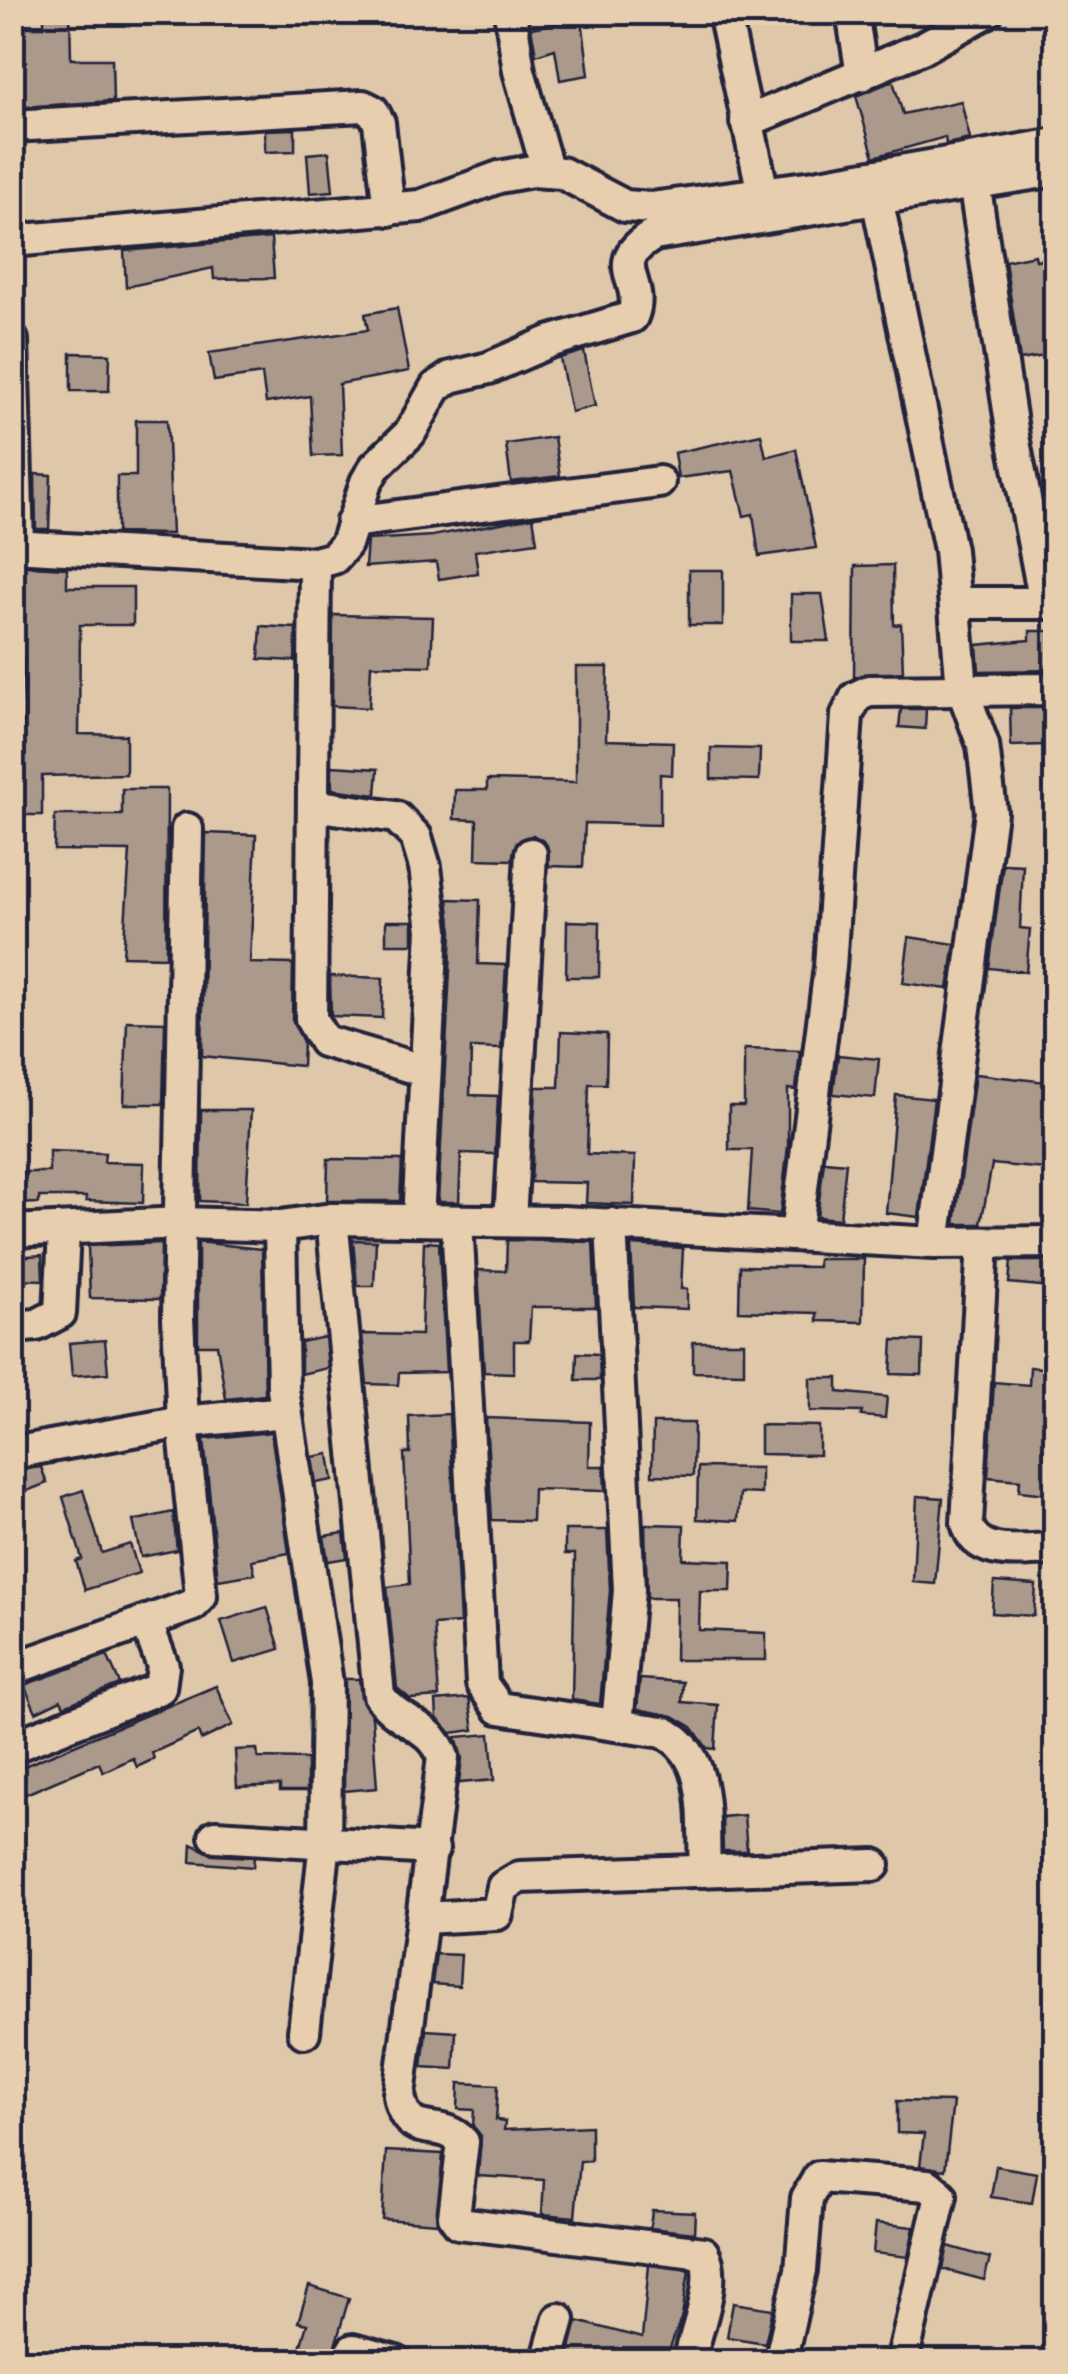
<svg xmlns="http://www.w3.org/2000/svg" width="1068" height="2374" viewBox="0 0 1068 2374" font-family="'Gochi Hand',sans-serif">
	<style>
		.building { fill: #ab9a8b; stroke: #22223b; stroke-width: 2.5 }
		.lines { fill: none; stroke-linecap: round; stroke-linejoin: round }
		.minor-casing { stroke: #22223b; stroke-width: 38 }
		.minor { stroke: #e7ceaf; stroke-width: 30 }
	</style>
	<rect width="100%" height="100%" fill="#dfc7aa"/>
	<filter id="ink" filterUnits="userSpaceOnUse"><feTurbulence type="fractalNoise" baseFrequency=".01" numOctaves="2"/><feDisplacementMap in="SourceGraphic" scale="20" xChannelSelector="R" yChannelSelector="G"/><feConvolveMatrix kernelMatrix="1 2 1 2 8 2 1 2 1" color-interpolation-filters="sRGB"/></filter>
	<g filter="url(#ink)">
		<g class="building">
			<polygon points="44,12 70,12 71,59 112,59 113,101 20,107 19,52 12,52 12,27 44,27"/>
			<polygon points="582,19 589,75 560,80 555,49 536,55 531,28"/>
			<polygon points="893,81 903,114 961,101 970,139 946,144 945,137 874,157 856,96"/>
			<polygon points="295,129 295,151 265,152 265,130"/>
			<polygon points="329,152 333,191 310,193 307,154"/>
			<polygon points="271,238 274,278 214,279 213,268 126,287 124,251"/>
			<polygon points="1035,255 1036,260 1056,257 1056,283 1043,286 1056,354 1020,360 1005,261"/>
			<polygon points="397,308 409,371 339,384 342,455 313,456 310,396 266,403 262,374 214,381 209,353 368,330 365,314"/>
			<polygon points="584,351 595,406 571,412 560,358"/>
			<polygon points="71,353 110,354 109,391 71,391"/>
			<polygon points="136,420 167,420 172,534 117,533 117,476 136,476"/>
			<polygon points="761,434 766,457 796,449 816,548 759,556 753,514 744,516 733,471 678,478 674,453"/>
			<polygon points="554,437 560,476 511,482 506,444"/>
			<polygon points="35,474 51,475 49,529 36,529"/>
			<polygon points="533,517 537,542 475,551 478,573 439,579 436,562 365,567 367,540 432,536"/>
			<polygon points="12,565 67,568 67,587 133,587 133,625 80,625 79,734 126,735 126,774 42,776 42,815 15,815 15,788 22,788 24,708 22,656 12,656"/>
			<polygon points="893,565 894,625 901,624 903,672 854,677 855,566"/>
			<rect x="689" y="570" width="34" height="55"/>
			<polygon points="791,594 822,594 829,641 791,641"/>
			<polygon points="333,615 433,617 431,666 371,665 369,708 332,706"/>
			<polygon points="261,626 296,628 295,661 259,659"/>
			<polygon points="1030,631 1056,631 1056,670 979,671 977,645 1030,640"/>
			<polygon points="576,667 608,667 606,740 673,742 672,775 660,774 660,825 585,823 583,867 549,866 547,845 533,835 516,843 512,860 476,859 477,820 454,819 455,790 487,790 487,780 576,782"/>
			<polygon points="1010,708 1044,708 1044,745 1011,746"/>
			<polygon points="901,709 926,709 925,729 899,727"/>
			<polygon points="711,748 760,749 759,780 711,779"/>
			<polygon points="332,766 378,769 376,795 332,789"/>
			<polygon points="122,789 167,789 166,957 123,956 130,851 54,850 55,815 122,815"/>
			<polygon points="206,833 256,835 250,963 293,964 292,1019 303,1042 302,1066 202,1056"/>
			<polygon points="1003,864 1023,865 1020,928 1030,929 1026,972 989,968"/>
			<polygon points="448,899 480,900 478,964 506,965 501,1049 471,1048 470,1095 498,1096 495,1154 461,1153 459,1202 438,1202 452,931"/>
			<rect x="386" y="921" width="27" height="23"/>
			<polygon points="567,921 600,922 599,977 566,977"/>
			<polygon points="909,937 955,944 948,989 903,983"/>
			<polygon points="330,976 383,978 382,1018 331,1016"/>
			<polygon points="127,1021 165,1022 163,1104 124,1104"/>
			<polygon points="561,1032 607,1034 606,1084 589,1084 587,1154 635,1156 634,1205 586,1203 587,1183 531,1182 536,1087 559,1087"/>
			<polygon points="744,1049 800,1051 796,1090 788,1089 788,1146 780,1214 748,1211 752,1150 729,1150 729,1106 744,1106"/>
			<polygon points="838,1055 879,1059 875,1098 833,1094"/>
			<polygon points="975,1074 1056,1083 1056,1170 992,1164 981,1224 955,1224"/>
			<polygon points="896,1095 934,1099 919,1217 886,1213"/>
			<polygon points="201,1110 251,1110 246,1203 200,1201"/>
			<polygon points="49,1151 105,1153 104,1162 144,1163 143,1203 86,1201 86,1197 39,1197 39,1203 12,1204 12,1172 49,1172"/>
			<polygon points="328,1159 402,1160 400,1201 327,1201"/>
			<polygon points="824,1161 846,1163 840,1219 817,1217"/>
			<polygon points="353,1240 376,1241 374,1286 357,1286"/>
			<polygon points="507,1240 593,1242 596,1307 531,1307 529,1341 514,1341 514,1373 484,1372 478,1270 506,1271"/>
			<polygon points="198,1242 262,1249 265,1395 226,1399 217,1345 198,1345"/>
			<polygon points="424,1242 439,1243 446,1372 399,1373 398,1385 367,1384 362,1334 421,1335"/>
			<polygon points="161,1243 160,1299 90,1298 88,1246"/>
			<polygon points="631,1245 683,1248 681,1289 687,1289 687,1309 634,1307"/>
			<polygon points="42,1255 43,1280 12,1279 12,1257"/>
			<polygon points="818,1259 864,1259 863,1322 817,1321 817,1313 739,1311 740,1266 818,1267"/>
			<polygon points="1011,1261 1054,1261 1051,1287 1009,1283"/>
			<polygon points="325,1337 328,1368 301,1374 301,1342"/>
			<polygon points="105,1340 108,1373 72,1376 69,1343"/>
			<polygon points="893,1340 923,1341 922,1375 891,1374"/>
			<polygon points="693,1342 744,1342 744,1373 693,1372"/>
			<polygon points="577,1353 599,1354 600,1380 576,1380"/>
			<polygon points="1030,1367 1056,1369 1056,1495 1019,1491 1020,1480 988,1477 994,1382 1029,1385"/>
			<polygon points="810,1378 838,1378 838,1392 887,1397 885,1418 861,1416 862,1412 810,1411"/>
			<polygon points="449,1414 460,1623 434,1625 439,1697 410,1699 397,1688 387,1587 410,1584 404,1453 410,1453 409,1416"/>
			<polygon points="486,1418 590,1422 589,1466 604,1466 605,1491 533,1489 532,1521 492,1520"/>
			<polygon points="653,1423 694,1423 693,1476 652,1475"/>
			<polygon points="760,1425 819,1426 819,1455 760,1454"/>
			<polygon points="271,1432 289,1553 252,1560 255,1574 218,1580 204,1439"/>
			<polygon points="329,1454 333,1480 316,1483 312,1457"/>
			<polygon points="41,1467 47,1483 12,1497 12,1471"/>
			<polygon points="698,1467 761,1468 761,1494 740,1493 738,1521 697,1519"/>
			<polygon points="83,1490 102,1553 130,1544 139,1573 85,1590 76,1561 82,1559 63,1497"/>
			<polygon points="917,1496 943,1498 935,1584 913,1582"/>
			<polygon points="173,1512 177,1550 141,1557 133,1521"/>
			<polygon points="645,1524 684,1525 683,1559 732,1561 731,1591 700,1591 699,1630 766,1633 766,1660 675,1660 676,1598 647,1598"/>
			<polygon points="565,1530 607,1530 610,1590 600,1704 572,1700 575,1554 565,1554"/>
			<polygon points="344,1533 347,1558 328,1561 324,1536"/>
			<polygon points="994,1582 1036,1585 1034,1616 992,1613"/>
			<polygon points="267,1607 280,1649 234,1663 221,1621"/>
			<polygon points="107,1655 120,1684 64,1706 61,1700 36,1712 24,1685"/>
			<polygon points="345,1679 359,1679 361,1698 372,1716 377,1788 344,1791"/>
			<polygon points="640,1679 683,1682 682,1702 718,1705 715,1749 707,1748 692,1727 673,1716 637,1709"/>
			<polygon points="216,1686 233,1725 201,1740 198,1732 152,1753 154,1759 137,1767 133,1758 103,1772 99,1763 21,1796 12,1771"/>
			<polygon points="469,1698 474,1730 451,1733 437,1718 436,1701"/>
			<polygon points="490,1734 494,1780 459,1783 462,1758 456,1737"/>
			<polygon points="257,1749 258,1758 307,1759 307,1791 280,1791 280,1785 237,1787 235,1750"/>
			<polygon points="744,1815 747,1851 723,1851 722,1817"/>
			<polygon points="192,1844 213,1855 254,1857 253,1867 191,1862"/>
			<polygon points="436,1954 461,1955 459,1986 432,1984"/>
			<polygon points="426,2030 456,2032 454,2069 422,2067"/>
			<polygon points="459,2083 498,2085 496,2120 505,2121 504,2130 591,2126 591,2161 580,2161 575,2217 542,2214 544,2180 478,2176 481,2136 473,2126 474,2110 458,2109"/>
			<polygon points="897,2101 953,2102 945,2170 920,2166 924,2134 897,2133"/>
			<polygon points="386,2151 443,2154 437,2223 382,2219"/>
			<polygon points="996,2166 1037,2173 1032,2203 991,2197"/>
			<polygon points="652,2210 695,2212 694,2233 650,2228"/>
			<polygon points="876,2223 914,2227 908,2257 873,2253"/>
			<polygon points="948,2246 990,2258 984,2280 943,2269"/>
			<polygon points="649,2265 689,2270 682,2316 665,2362 629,2362 608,2355 606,2362 585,2362 568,2356 577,2321 642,2338"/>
			<polygon points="309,2286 349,2298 335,2346 336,2362 296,2362 307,2324 298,2322"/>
			<polygon points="733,2303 773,2309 765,2343 727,2337"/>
		</g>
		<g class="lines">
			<g class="minor-casing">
				<g id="minor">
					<polyline points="510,12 519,71 548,172"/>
					<polyline points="724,12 763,193"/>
					<polyline points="852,12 862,75"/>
					<polyline points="746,122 922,48 987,12"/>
					<polyline points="12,126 363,106 373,111 379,123 389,210"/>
					<polyline points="974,182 1013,436 1045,603"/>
					<polyline points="877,198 950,550 962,688 983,745 991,812 934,1243"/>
					<polyline points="23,240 420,206 499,177 532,171 562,173 625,206 651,208 814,186 1056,144"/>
					<polyline points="12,340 18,546"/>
					<polyline points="352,522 659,482"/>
					<path d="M12 546 315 563 334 558 346 544 366 482 375 467 410 433 436 387 451 377 489 368 549 342 632 317C648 281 603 264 654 235L1056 170"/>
					<polyline points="315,563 311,1019 324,1041 425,1071"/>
					<polyline points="957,603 1056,603"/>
					<polyline points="313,805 396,817 416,837 425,867 433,930 418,1220"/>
					<path d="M332 1219 379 1695C397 1723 432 1724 443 1757L399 2095C408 2145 438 2115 463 2142L454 2216 459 2223 703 2253C719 2279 695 2332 689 2362"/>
					<path d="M457 1221 482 1684 499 1708 663 1732C713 1755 702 1824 705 1871"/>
					<polyline points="510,1221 531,854"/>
					<polyline points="611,1224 629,1590 617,1725"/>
					<polyline points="280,1226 283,1389 327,1683 325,1842 304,2032"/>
					<polyline points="12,1231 181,1223 280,1226 332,1219 563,1222 934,1243 1056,1242"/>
					<polyline points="796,1235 830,967 847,715 856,697 869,691 1056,689"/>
					<path d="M983 1243 967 1523C976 1560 1025 1549 1056 1549"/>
					<polyline points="12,1327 37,1325 60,1313 64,1231"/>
					<polyline points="12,1453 183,1422 286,1412"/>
					<polyline points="12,1669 193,1605 201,1596 183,1422 178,1318 187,829"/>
					<polyline points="12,1747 160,1688 163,1666 146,1621"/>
					<polyline points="215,1836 433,1849"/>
					<polyline points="423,1918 497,1914 503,1887 520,1877 874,1865"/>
					<polyline points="353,2350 396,2362"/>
					<polyline points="547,2362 559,2319"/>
					<polyline points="780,2362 801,2270 807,2198 819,2177 928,2185 941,2196 902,2362"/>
				</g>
			</g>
			<use href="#minor" class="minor"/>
		</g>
	</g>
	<rect width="1068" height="2374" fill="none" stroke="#e7ceaf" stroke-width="50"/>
	<rect x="25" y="25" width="1018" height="2324" fill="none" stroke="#22223b" stroke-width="4" filter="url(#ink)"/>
</svg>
